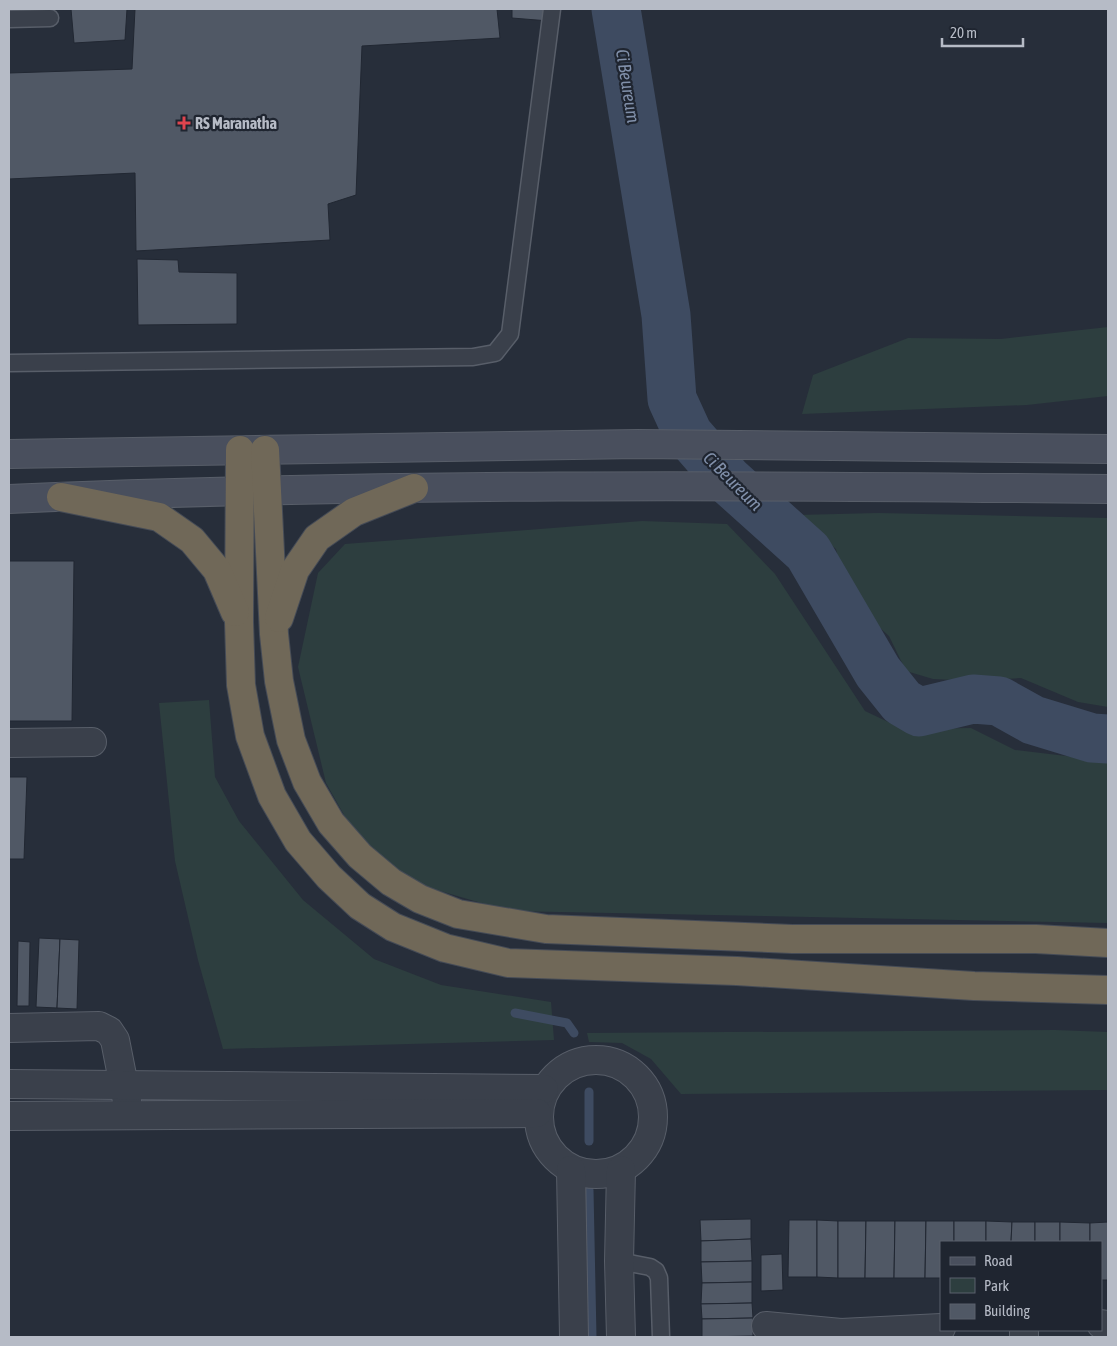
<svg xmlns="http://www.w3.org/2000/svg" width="1117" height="1346" viewBox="0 0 1117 1346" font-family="'Asap Condensed',sans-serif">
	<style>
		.green { fill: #2d3e3f }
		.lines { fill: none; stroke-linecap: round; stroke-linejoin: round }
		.stream { stroke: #3e4b61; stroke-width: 9 }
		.river { stroke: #3e4b61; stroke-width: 49 }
		.building { fill: #505865; stroke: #212732 }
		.service-casing { stroke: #585e69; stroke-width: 19 }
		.minor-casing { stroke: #585e69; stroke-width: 30 }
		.secondary-casing { stroke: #585e69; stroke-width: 30 }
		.motorway-casing { stroke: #454b56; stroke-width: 30 }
		.service { stroke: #3a404b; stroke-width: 16 }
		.minor { stroke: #3a404b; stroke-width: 28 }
		.secondary { stroke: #494f5d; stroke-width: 28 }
		.motorway { stroke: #706858; stroke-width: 28 }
		.health-dot { fill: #e0444e; stroke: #1f2530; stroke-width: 2 }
		.labels { text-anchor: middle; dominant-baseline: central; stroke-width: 4.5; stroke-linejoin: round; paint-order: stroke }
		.poi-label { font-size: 16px; font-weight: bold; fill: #b6bbc6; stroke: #1f2530; text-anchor: start }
		.water-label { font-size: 18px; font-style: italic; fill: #8190aa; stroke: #1f2530 }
	</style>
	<rect width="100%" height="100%" fill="#272e3a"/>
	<g class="green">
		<polygon points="1108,327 1108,396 1027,405 802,414 813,375 908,338 1001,339"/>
		<polygon points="878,513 1108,518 1108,707 1078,702 1021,678 974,681 933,679 906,671 889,636 847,598 836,549 797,515"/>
		<polygon points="642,521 727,524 775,574 865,711 903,729 971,728 1015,750 1108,761 1108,923 509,911 416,884 357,838 326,783 298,667 318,573 345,544"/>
		<polygon points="209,700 215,777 239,821 303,900 374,959 441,985 551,1002 554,1040 223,1049 198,960 175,861 159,703"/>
		<polygon points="1055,1030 1108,1032 1108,1090 681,1094 651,1059 622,1043 589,1042 587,1033"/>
	</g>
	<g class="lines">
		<g class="stream">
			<polyline points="515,1013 567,1023 574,1033"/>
			<polyline points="589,1141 589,1092"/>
			<polyline points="589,1190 592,1337"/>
		</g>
		<polyline class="river" points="616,9 666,315 672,399 688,434 728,480 808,552 878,672 902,702 919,712 973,699 999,701 1033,720 1092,738 1108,739"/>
	</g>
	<g class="building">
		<polygon points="71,9 127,9 125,40 74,43"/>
		<polygon points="135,9 497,9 500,38 362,46 356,195 328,204 330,240 136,251 135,173 9,179 9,73 132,69"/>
		<polygon points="512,9 549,9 549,21 512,18"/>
		<polygon points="137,259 178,260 179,272 237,273 237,324 138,325"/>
		<polygon points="9,561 74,561 72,721 9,721"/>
		<polygon points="9,777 27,777 24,859 9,859"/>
		<polygon points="39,938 60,939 57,1008 36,1007"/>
		<polygon points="60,939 79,940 77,1009 57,1008"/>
		<polygon points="18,941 30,942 29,1006 17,1006"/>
		<polygon points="751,1219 751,1239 701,1241 700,1220"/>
		<polygon points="789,1220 817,1220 817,1277 788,1277"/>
		<polygon points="817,1220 838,1221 838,1278 817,1277"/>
		<polygon points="838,1221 866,1221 865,1278 838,1278"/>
		<polygon points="866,1221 895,1221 894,1278 865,1278"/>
		<polygon points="895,1221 926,1221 925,1278 894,1278"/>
		<polygon points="926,1221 954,1221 954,1242 941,1242 941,1278 925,1278"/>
		<rect x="954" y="1221" width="32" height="21"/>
		<polygon points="986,1221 1012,1222 1011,1242 986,1242"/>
		<polygon points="1012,1222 1035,1222 1035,1242 1011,1242"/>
		<rect x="1035" y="1222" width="25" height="20"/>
		<polygon points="1060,1222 1090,1223 1090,1242 1060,1242"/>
		<polygon points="1108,1222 1108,1280 1101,1280 1101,1242 1090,1242 1090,1223"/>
		<polygon points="751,1239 752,1261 701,1262 701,1241"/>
		<polygon points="782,1254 783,1290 761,1291 761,1255"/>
		<polygon points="752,1261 752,1282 702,1283 701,1262"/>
		<polygon points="752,1282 752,1303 701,1304 702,1283"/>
		<polygon points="752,1303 753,1318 702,1319 701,1304"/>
		<polygon points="753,1318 753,1336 702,1337 702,1319"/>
	</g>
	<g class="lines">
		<g class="service-casing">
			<g id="service">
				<polyline points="9,19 50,18"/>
				<polyline points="9,363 473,357 495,353 510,334 552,9"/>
				<polyline points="619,1261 650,1267 656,1271 659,1278 661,1337"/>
			</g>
		</g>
		<g class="minor-casing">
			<g id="minor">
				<polyline points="9,743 92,742"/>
				<polyline points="9,1028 99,1026 109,1031 115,1040 127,1101"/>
				<circle cx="596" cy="1117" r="57"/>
				<polyline points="9,1084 544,1089"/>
				<polyline points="9,1116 537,1113"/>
				<polyline points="571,1170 574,1337"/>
				<polyline points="1101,1324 1108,1325"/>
				<polyline points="766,1326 841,1333 941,1328"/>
				<polyline points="1024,1330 1024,1337"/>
				<polyline points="621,1337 619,1261 621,1170"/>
			</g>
		</g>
		<g class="secondary-casing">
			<g id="secondary">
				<polyline points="9,454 638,444 1108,449"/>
				<path d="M9 499C375 483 742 485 1108 489"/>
			</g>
		</g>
		<g class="motorway-casing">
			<g id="motorway">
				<polyline points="240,450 239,622 241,685 250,736 272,796 298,841 329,877 360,906 393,927 445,948 508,963 737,971 974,986 1108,990"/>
				<polyline points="265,450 274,634 279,681 291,740 307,782 331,823 360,856 391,882 420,899 458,914 546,929 792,939 1036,939 1108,943"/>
				<polyline points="61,497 159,517 192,540 217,570 235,612"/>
				<polyline points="279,618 295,570 317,538 354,512 414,488"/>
			</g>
		</g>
		<use href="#service" class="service"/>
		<use href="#minor" class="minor"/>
		<use href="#secondary" class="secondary"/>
		<use href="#motorway" class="motorway"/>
	</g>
	<path class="health-dot" d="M181.5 115.5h5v5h5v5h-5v5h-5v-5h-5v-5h5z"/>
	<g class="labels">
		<g class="poi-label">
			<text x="195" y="123">RS Maranatha</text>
		</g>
		<g class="water-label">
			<text transform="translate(628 86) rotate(81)">Ci Beureum</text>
			<text transform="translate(733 481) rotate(45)">Ci Beureum</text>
		</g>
	</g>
	<rect width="1117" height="1346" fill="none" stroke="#b6bbc6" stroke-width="20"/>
	<rect x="940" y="1241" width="162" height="90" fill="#1f2530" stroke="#5b616c"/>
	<rect x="950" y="1257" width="25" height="8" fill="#494f5d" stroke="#5b616c"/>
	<text x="984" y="1266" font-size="15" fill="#b6bbc6">Road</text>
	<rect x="950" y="1278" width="25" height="15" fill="#2d3e3f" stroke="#5b616c"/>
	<text x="984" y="1291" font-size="15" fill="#b6bbc6">Park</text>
	<rect x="950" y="1304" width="25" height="15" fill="#505865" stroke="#5b616c"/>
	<text x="984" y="1316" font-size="15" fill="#b6bbc6">Building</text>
	<path d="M942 38v8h81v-8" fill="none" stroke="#b6bbc6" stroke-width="2.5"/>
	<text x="950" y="38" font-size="15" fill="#b6bbc6" stroke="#1f2530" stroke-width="4" paint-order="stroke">20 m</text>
</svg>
